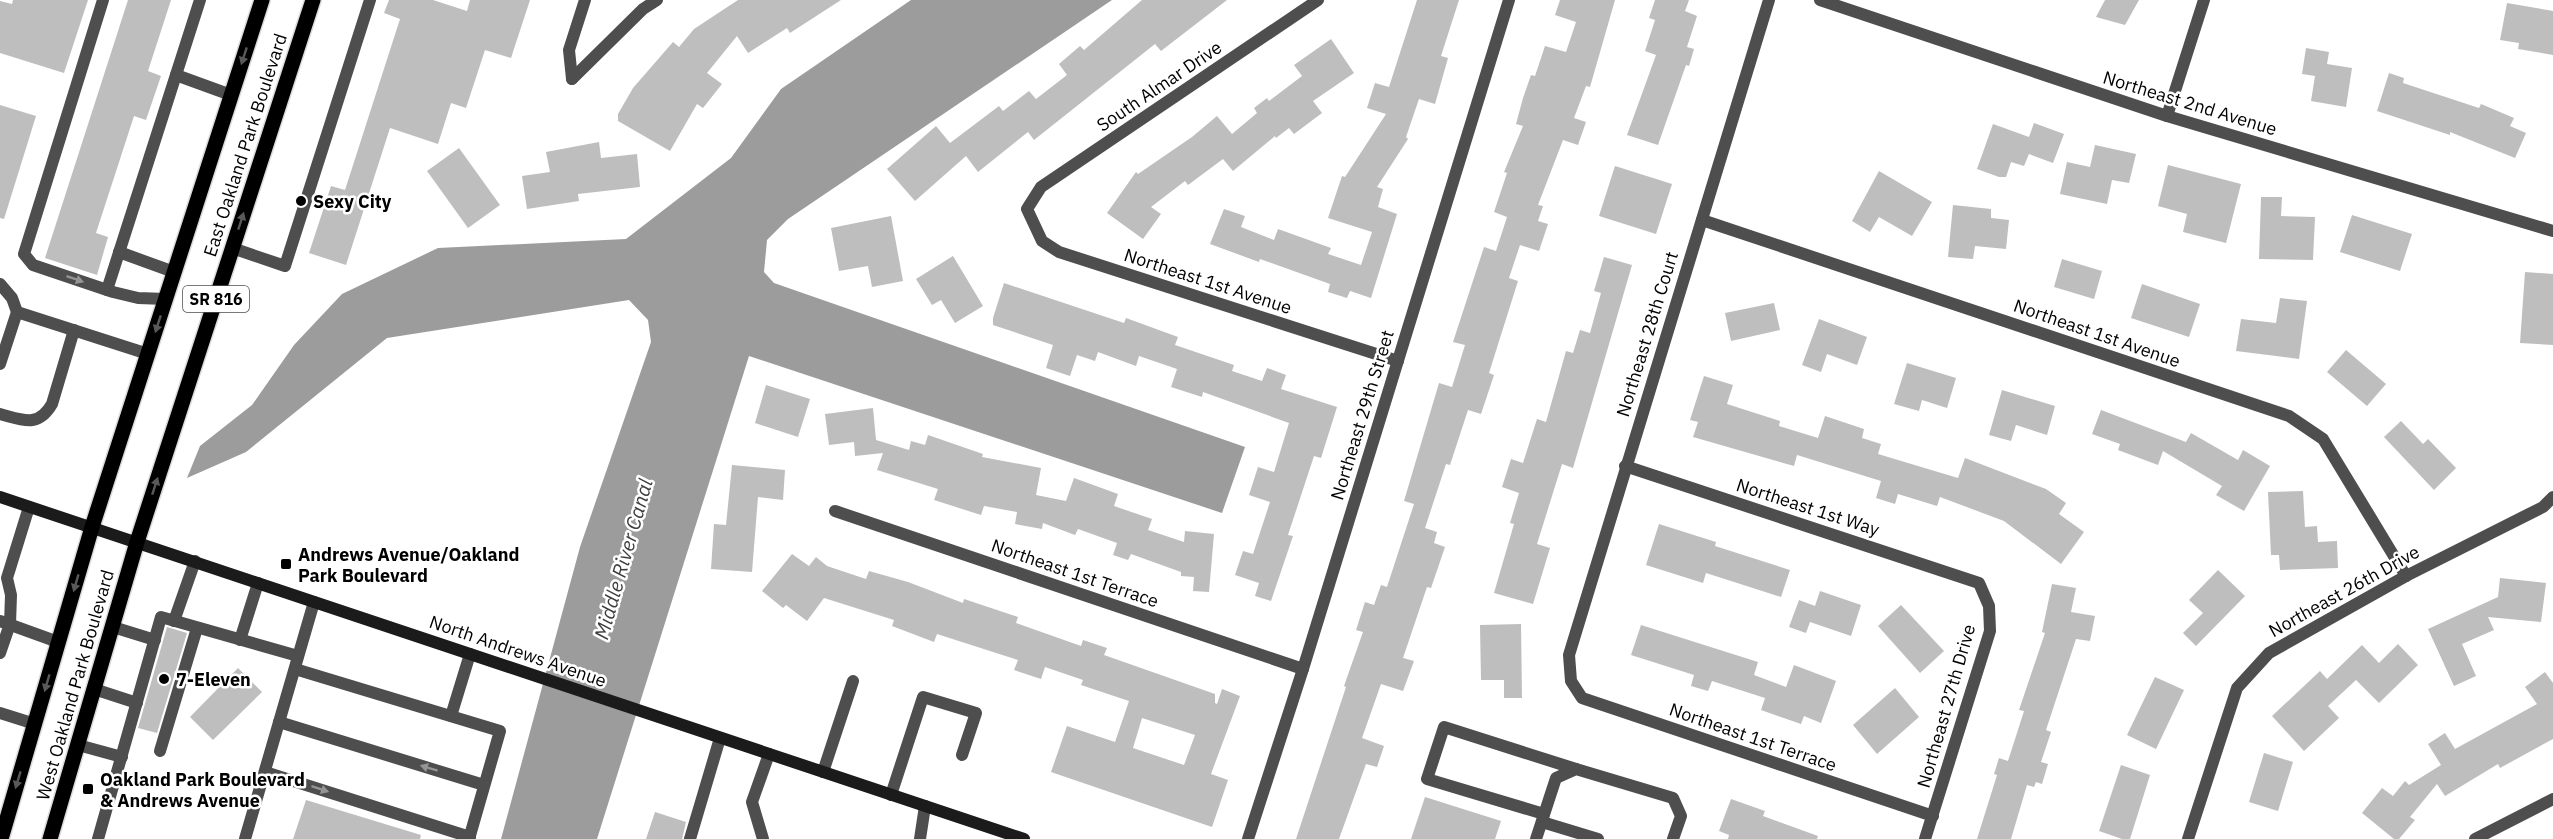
<svg xmlns="http://www.w3.org/2000/svg" width="2553" height="839" viewBox="0 0 2553 839" font-family="'IBM Plex Sans',sans-serif">
	<style>
		.water { fill: #9c9c9c }
		.building { fill: #bebebe; fill-rule: evenodd }
		.lines { fill: none; stroke-linecap: round; stroke-linejoin: round }
		.primary-casing { stroke: #dbdbdb; stroke-width: 18 }
		.lane { stroke: #4e4e4e; stroke-width: 12 }
		.street { stroke: #4e4e4e; stroke-width: 12 }
		.secondary { stroke: #1b1b1b; stroke-width: 12 }
		.primary { stroke: #000; stroke-width: 15 }
		.oneway { fill: #595959 }
		.oneway2 { fill: #959595 }
		.poi-dot { fill: #000; stroke: #fff; stroke-width: 2 }
		.labels { text-anchor: middle; dominant-baseline: central; stroke-width: 5; stroke-linejoin: round; paint-order: stroke }
		.shield { fill: #fff; stroke: #4c4c4c; stroke-width: 1.5 }
		.shield-label { font-size: 16px; font-weight: bold; fill: #000 }
		.street-label { font-size: 18px; fill: #000; stroke: #fff }
		.poi-label { font-size: 18px; font-weight: bold; fill: #000; stroke: #fff; text-anchor: start }
		.water-label { font-size: 20px; font-style: italic; fill: #3d3d3d; stroke: #fff }
	</style>
	<rect width="100%" height="100%" fill="#fff"/>
	<polygon class="water" points="911,0 1112,0 788,219 767,240 764,272 774,283 1245,447 1222,513 749,356 597,839 501,839 580,547 651,342 648,320 629,300 387,338 246,452 187,478 200,446 252,405 294,345 342,294 438,248 626,239 731,158 781,89"/>
	<g class="building">
		<polygon points="13,0 88,0 64,73 0,53 0,1 12,4"/>
		<polygon points="128,0 171,0 148,71 161,76 146,120 134,116 96,233 108,237 97,275 45,258"/>
		<polygon points="389,0 433,0 467,11 470,0 530,0 511,58 485,50 466,108 451,103 438,144 390,128 346,265 309,253 331,186 345,190 400,19 384,13"/>
		<polygon points="738,0 841,0 790,33 787,28 748,53 737,36 707,73 722,84 703,108 697,104 670,151 618,121 618,114 633,88 673,42 679,47 694,29"/>
		<polygon points="1142,0 1227,0 1161,51 1155,44 1034,140 1028,132 978,172 966,156 915,201 887,169 936,126 950,143 999,106 1003,111 1029,91 1036,99 1067,75 1059,64 1080,46 1084,50"/>
		<polygon points="1417,0 1459,0 1441,56 1448,58 1435,104 1419,99 1406,137 1408,139 1377,187 1383,189 1378,207 1397,214 1371,298 1350,291 1347,298 1328,292 1330,284 1260,259 1259,262 1210,244 1224,209 1245,216 1241,227 1274,240 1278,229 1331,248 1328,254 1361,265 1372,232 1328,218 1342,176 1345,177 1386,114 1367,108 1375,83 1389,87"/>
		<polygon points="1560,0 1615,0 1590,87 1586,86 1574,118 1586,122 1578,145 1563,140 1538,205 1543,206 1538,221 1548,224 1539,251 1520,245 1509,278 1518,281 1489,373 1494,375 1481,414 1468,410 1450,465 1446,464 1425,528 1437,532 1434,543 1445,547 1431,588 1427,587 1403,658 1414,661 1403,691 1381,684 1362,738 1384,746 1377,767 1366,764 1339,839 1296,839 1346,687 1344,686 1363,632 1356,630 1365,602 1374,605 1381,585 1387,587 1414,504 1404,501 1439,383 1452,387 1465,345 1453,342 1484,247 1496,251 1507,217 1494,212 1507,173 1504,172 1523,126 1516,124 1523,98 1531,75 1535,76 1545,46 1566,52 1576,22 1555,15"/>
		<polygon points="1655,0 1689,0 1685,11 1697,16 1687,47 1694,49 1689,66 1686,65 1658,145 1627,135 1656,55 1645,51 1655,20 1649,18"/>
		<polygon points="2105,0 2139,0 2125,25 2096,17"/>
		<polygon points="2507,3 2553,11 2553,55 2518,49 2519,43 2500,40"/>
		<polygon points="1331,39 1354,73 1313,101 1322,113 1294,134 1289,128 1276,138 1275,136 1233,171 1223,159 1188,185 1185,181 1151,207 1161,214 1143,239 1107,213 1136,172 1138,174 1192,137 1217,116 1232,134 1257,113 1254,108 1267,98 1269,101 1302,76 1294,65"/>
		<polygon points="2306,48 2329,52 2327,64 2352,68 2346,107 2311,101 2315,76 2302,74"/>
		<polygon points="2389,73 2404,78 2403,83 2479,108 2481,104 2514,118 2510,126 2526,133 2515,158 2450,132 2450,135 2377,111"/>
		<polygon points="0,105 36,116 4,219 0,218"/>
		<polygon points="2034,123 2064,134 2053,163 2029,154 2024,166 2011,162 2006,177 1999,177 1977,169 1993,124 2029,137"/>
		<polygon points="599,142 601,158 637,154 640,187 578,194 579,201 527,209 522,176 550,172 546,152"/>
		<polygon points="2095,145 2136,154 2129,183 2112,180 2107,204 2060,194 2067,162 2090,167"/>
		<polygon points="459,148 500,205 468,228 427,171"/>
		<polygon points="2168,165 2241,184 2226,243 2183,232 2187,214 2158,206"/>
		<polygon points="1615,166 1672,184 1656,234 1599,216"/>
		<polygon points="1879,171 1932,202 1912,236 1879,217 1870,232 1852,221"/>
		<polygon points="2261,197 2282,197 2281,216 2315,217 2313,260 2259,259"/>
		<polygon points="1953,205 1991,209 1991,218 2009,220 2006,249 1975,246 1973,259 1948,257"/>
		<polygon points="2352,215 2412,234 2400,271 2340,252"/>
		<polygon points="891,216 903,281 872,287 868,266 839,271 831,228"/>
		<polygon points="953,256 983,306 955,323 941,300 932,305 916,279"/>
		<polygon points="1604,257 1632,265 1573,468 1562,464 1537,544 1550,548 1533,604 1494,593 1514,524 1510,523 1519,493 1502,487 1511,459 1523,463 1537,419 1546,422 1566,351 1573,353 1580,330 1590,333 1601,293 1594,291"/>
		<polygon points="2062,259 2102,271 2094,299 2054,287"/>
		<polygon points="2525,272 2553,274 2553,345 2520,343"/>
		<polygon points="1004,283 1124,323 1126,318 1178,337 1175,345 1234,365 1232,371 1262,381 1267,368 1286,375 1281,389 1337,407 1321,458 1314,456 1288,535 1293,536 1271,601 1255,596 1259,583 1235,575 1243,551 1253,554 1270,502 1249,495 1258,467 1274,472 1289,423 1203,392 1202,397 1171,387 1177,369 1139,356 1136,366 1098,352 1095,361 1077,355 1070,376 1046,368 1053,345 993,325 993,318"/>
		<polygon points="2142,284 2200,304 2189,337 2131,318"/>
		<polygon points="2280,298 2307,301 2299,359 2236,351 2241,319 2276,323"/>
		<polygon points="1774,303 1780,330 1731,341 1725,313"/>
		<polygon points="1819,319 1867,337 1857,365 1827,354 1821,372 1802,365"/>
		<polygon points="2346,350 2386,384 2367,406 2327,372"/>
		<polygon points="1907,363 1956,378 1947,408 1922,400 1919,411 1894,404"/>
		<polygon points="1704,376 1733,385 1727,404 1780,421 1779,426 1818,438 1825,416 1864,429 1862,438 1881,444 1878,454 1958,478 1965,458 2046,489 2066,503 2059,514 2084,532 2061,564 2004,521 1940,497 1937,506 1898,494 1895,504 1876,498 1881,481 1797,455 1794,466 1693,437 1698,422 1690,420"/>
		<polygon points="766,385 810,399 798,437 755,423"/>
		<polygon points="2002,390 2055,406 2047,435 2016,425 2011,441 1989,435"/>
		<polygon points="873,408 876,440 909,450 911,441 925,445 928,435 983,454 982,457 1041,468 1036,495 1066,501 1074,478 1118,494 1114,506 1152,519 1148,530 1184,542 1185,531 1214,534 1209,592 1193,591 1194,577 1181,576 1181,572 1131,554 1128,560 1113,555 1117,543 1078,529 1075,535 1043,523 1042,529 1015,524 1017,512 984,506 981,515 934,500 938,489 877,470 883,453 855,456 854,442 829,445 825,414"/>
		<polygon points="2101,410 2186,442 2191,433 2238,460 2243,450 2270,466 2244,511 2216,495 2222,486 2163,451 2158,465 2118,450 2120,444 2092,434"/>
		<polygon points="2401,421 2423,444 2428,439 2456,468 2434,490 2384,437"/>
		<polygon points="732,465 785,470 783,500 758,497 752,572 711,569 714,524 726,525"/>
		<polygon points="2303,491 2305,527 2317,526 2318,542 2337,541 2338,568 2280,570 2279,555 2271,555 2268,492"/>
		<polygon points="1659,524 1716,542 1715,546 1790,570 1781,597 1706,573 1703,583 1646,565"/>
		<path d="M792 554 809 566 816 557 827 566 866 579 869 571 908 582 963 603 964 599 1018 617 1016 623 1081 646 1083 640 1107 648 1104 655 1215 694V703L1217 704 1222 689 1240 696 1211 774 1228 780 1212 827 1051 772 1067 726 1115 742 1129 701 1081 685 1083 680 1045 667 1041 679 1014 670 1018 660 937 634 934 642 892 626 894 620 824 598 807 621 786 605 783 608 762 591ZM1142 718 1195 735 1184 765 1133 748Z"/>
		<polygon points="2218,570 2245,596 2196,646 2183,633 2203,613 2189,600"/>
		<polygon points="2500,578 2546,583 2541,622 2488,617 2494,630 2462,644 2476,676 2454,686 2428,629 2498,597"/>
		<polygon points="2052,584 2076,588 2071,612 2095,616 2090,641 2076,639 2046,730 2051,732 2041,762 2048,764 2042,784 2036,782 2034,787 2027,785 2011,839 1977,839 1997,775 1994,774 1999,758 2008,761 2024,711 2019,710 2045,633 2042,632"/>
		<polygon points="1820,591 1861,605 1851,636 1810,622 1806,633 1789,627 1799,600 1815,606"/>
		<polygon points="1901,605 1944,651 1920,673 1878,626"/>
		<polygon points="1521,624 1522,698 1504,698 1504,680 1481,680 1480,625"/>
		<polygon points="1641,625 1758,662 1754,675 1786,687 1794,665 1836,681 1821,723 1804,716 1801,724 1761,710 1765,698 1712,681 1708,691 1691,686 1694,675 1631,655"/>
		<polygon points="167,627 187,633 157,733 138,728"/>
		<polygon points="2398,644 2418,665 2379,703 2356,680 2328,706 2339,718 2304,751 2272,716 2320,671 2327,679 2362,645 2379,663"/>
		<polygon points="238,668 262,692 213,740 190,717"/>
		<polygon points="2545,672 2553,683 2553,739 2500,768 2498,764 2445,796 2437,784 2410,817 2415,820 2399,839 2394,839 2362,813 2382,788 2393,796 2405,781 2409,785 2441,765 2428,744 2445,733 2455,749 2537,704 2525,687"/>
		<polygon points="2155,677 2184,690 2156,749 2127,735"/>
		<polygon points="1895,688 1919,717 1877,754 1853,725"/>
		<polygon points="2264,753 2293,762 2278,811 2249,802"/>
		<polygon points="2121,765 2150,775 2130,839 2122,839 2099,831"/>
		<polygon points="1425,797 1501,821 1495,839 1411,839"/>
		<polygon points="1731,799 1765,811 1763,816 1818,836 1817,839 1728,839 1729,835 1719,831"/>
		<polygon points="306,800 421,835 420,839 293,839"/>
		<polygon points="655,812 686,822 682,839 646,839"/>
	</g>
	<g class="lines">
		<g class="primary-casing">
			<g id="primary">
				<polyline points="1,839 92,527 262,0"/>
				<polyline points="50,839 137,542 313,0"/>
			</g>
		</g>
		<g class="lane">
			<polyline points="103,0 24,254 33,265 113,292 138,298 166,299"/>
			<polyline points="176,75 231,95"/>
			<polyline points="232,248 285,266 370,0"/>
			<polyline points="119,252 174,272"/>
			<polyline points="0,284 12,298 17,312"/>
			<polyline points="107,290 200,0"/>
			<polyline points="0,364 17,312 148,354"/>
			<path d="M0 414C23 420 38 428 52 404L74 330"/>
			<polyline points="0,621 58,642"/>
			<polyline points="174,621 195,561"/>
			<polyline points="113,627 155,640"/>
			<polyline points="240,640 258,583"/>
			<polyline points="0,653 10,624 11,595 7,578 29,507"/>
			<polyline points="295,669 500,731 469,839"/>
			<polyline points="94,689 137,703"/>
			<polyline points="0,713 35,724"/>
			<polyline points="451,716 470,654"/>
			<polyline points="279,722 484,785"/>
			<polyline points="78,745 122,757"/>
			<polyline points="160,751 197,628"/>
			<polyline points="265,772 470,837"/>
			<polyline points="823,772 853,681"/>
			<polyline points="891,795 923,697 976,713 962,755"/>
			<polyline points="1544,814 1427,779 1444,727 1576,769"/>
			<polyline points="1542,822 1598,839"/>
			<polyline points="98,839 161,617 298,656"/>
			<polyline points="245,839 314,602"/>
			<polyline points="690,839 720,738"/>
			<polyline points="763,839 752,802 769,754"/>
			<polyline points="920,839 925,806"/>
			<polyline points="1536,839 1556,778 1576,769 1673,798 1681,816 1673,839"/>
		</g>
		<g class="street">
			<polyline points="1318,0 1041,187 1027,209 1042,241 1059,252 1398,361"/>
			<polyline points="1769,0 1569,655 1571,681 1582,698 1933,816"/>
			<polyline points="1820,0 2167,116 2553,231"/>
			<polyline points="572,79 643,9 657,0"/>
			<polyline points="572,79 569,50 585,0"/>
			<polyline points="2167,116 2204,0"/>
			<polyline points="1702,220 2289,416 2323,439 2406,576"/>
			<polyline points="1625,466 1979,583 1989,606 1990,631 1925,839"/>
			<polyline points="835,511 1303,669"/>
			<polyline points="1248,839 1303,669 1509,0"/>
			<polyline points="2188,839 2237,688 2269,653 2406,576 2543,507 2553,497"/>
			<polyline points="2475,839 2553,799"/>
		</g>
		<polyline class="secondary" points="0,497 1024,839"/>
		<use href="#primary" class="primary"/>
	</g>
	<defs><path id="oneway-solid" d="M-6-.8H1V-3.2L6.5 0L1 3.2V.8H-6Z" transform="scale(1.5)"/></defs>
	<g class="oneway">
		<use href="#oneway-solid" transform="translate(244 56) rotate(108)"/>
		<use href="#oneway-solid" transform="translate(241 221) rotate(-72)"/>
		<use href="#oneway-solid" transform="translate(158 324) rotate(108)"/>
		<use href="#oneway-solid" transform="translate(155 486) rotate(-72)"/>
		<use href="#oneway-solid" transform="translate(76 583) rotate(106)"/>
		<use href="#oneway-solid" transform="translate(47 683) rotate(106)"/>
		<use href="#oneway-solid" transform="translate(18 780) rotate(107)"/>
	</g>
	<g class="oneway2">
		<use href="#oneway-solid" transform="translate(75 279) rotate(19)"/>
		<use href="#oneway-solid" transform="translate(429 768) rotate(-163)"/>
		<use href="#oneway-solid" transform="translate(320 789) rotate(18)"/>
	</g>
	<g class="poi-dot">
		<circle cx="301" cy="201" r="6"/>
		<rect x="280" y="558" width="12" height="12" rx="3"/>
		<circle cx="164" cy="679" r="6"/>
		<rect x="82" y="783" width="12" height="12" rx="3"/>
	</g>
	<g class="labels">
		<rect class="shield" x="183" y="286" width="66" height="26" rx="4.5"/>
		<g class="shield-label">
			<text x="216" y="299">SR 816</text>
		</g>
		<g class="street-label">
			<text transform="translate(1159 86) rotate(-34)">South Almar Drive</text>
			<text transform="translate(2190 103) rotate(17)">Northeast 2nd Avenue</text>
			<text transform="translate(245 145) rotate(-72)">East Oakland Park Boulevard</text>
			<text transform="translate(1208 281) rotate(18)">Northeast 1st Avenue</text>
			<text transform="translate(2097 333) rotate(19)">Northeast 1st Avenue</text>
			<text transform="translate(1647 334) rotate(-73)">Northeast 28th Court</text>
			<text transform="translate(1362 415) rotate(-73)">Northeast 29th Street</text>
			<text transform="translate(1808 507) rotate(18)">Northeast 1st Way</text>
			<text transform="translate(1075 573) rotate(19)">Northeast 1st Terrace</text>
			<text transform="translate(2344 591) rotate(-29)">Northeast 26th Drive</text>
			<text transform="translate(518 651) rotate(19)">North Andrews Avenue</text>
			<text transform="translate(75 685) rotate(-74)">West Oakland Park Boulevard</text>
			<text transform="translate(1946 706) rotate(-74)">Northeast 27th Drive</text>
			<text transform="translate(1753 737) rotate(19)">Northeast 1st Terrace</text>
		</g>
		<g class="poi-label">
			<text x="313" y="201">Sexy City</text>
			<text x="298" y="554">Andrews Avenue/Oakland<tspan x="298" dy="21">Park Boulevard</tspan></text>
			<text x="176" y="679">7-Eleven</text>
			<text x="100" y="779">Oakland Park Boulevard<tspan x="100" dy="21">&amp; Andrews Avenue</tspan></text>
		</g>
		<g class="water-label">
			<text transform="translate(623 559) rotate(-74)">Middle River Canal</text>
		</g>
	</g>
</svg>
